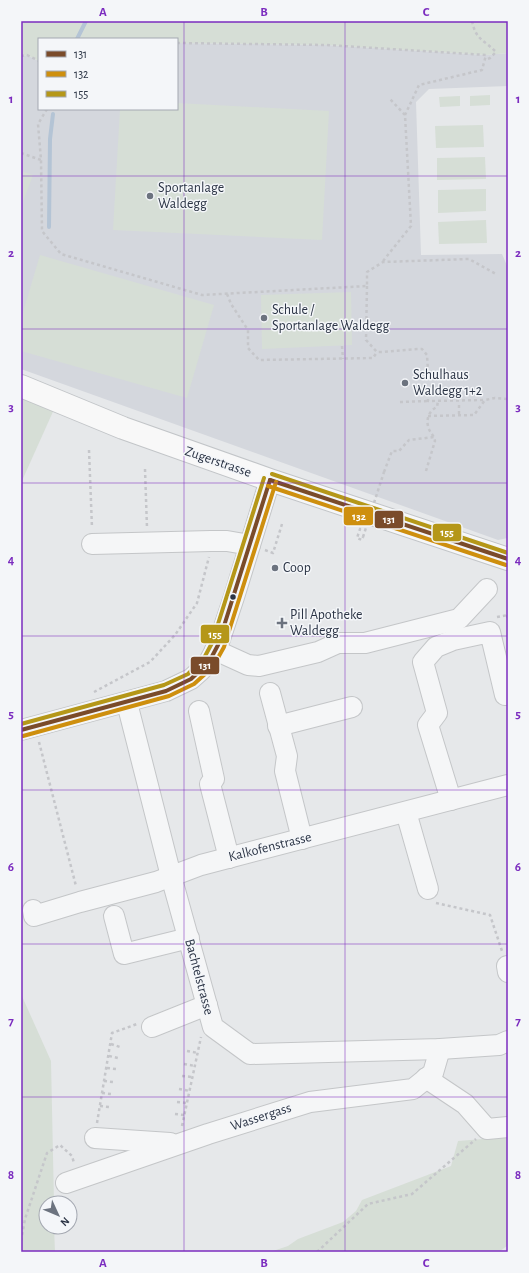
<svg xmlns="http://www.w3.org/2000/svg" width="529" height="1273" viewBox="0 0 529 1273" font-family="'Alegreya Sans',sans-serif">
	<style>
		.built { fill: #d4d7dd }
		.green { fill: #d6ded6 }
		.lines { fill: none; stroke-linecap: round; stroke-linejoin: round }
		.stream { stroke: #b4c4d5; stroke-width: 4 }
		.minor-casing { stroke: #c4c6c8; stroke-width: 22 }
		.major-casing { stroke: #c2c5c8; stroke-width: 24 }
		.path { stroke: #c5c6ca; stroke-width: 2.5; stroke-dasharray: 3 3; stroke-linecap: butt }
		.minor { stroke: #f5f6f7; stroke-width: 20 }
		.major { stroke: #f8f8f8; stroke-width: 22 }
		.path-bridge { stroke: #c5c6ca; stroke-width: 2.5; stroke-dasharray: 3 3; stroke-linecap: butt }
		.bus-1-casing { stroke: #f4f6f9; stroke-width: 7 }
		.bus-2-casing { stroke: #f4f6f9; stroke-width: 7 }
		.bus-3-casing { stroke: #f4f6f9; stroke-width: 7 }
		.bus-1 { stroke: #7a4b2a; stroke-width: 4 }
		.bus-2 { stroke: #ce8f0e; stroke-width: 4 }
		.bus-3 { stroke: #b59718; stroke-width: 4 }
		.grid { fill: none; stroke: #7b2cbf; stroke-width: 1; stroke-opacity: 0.55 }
		.poi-dot { fill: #6c737f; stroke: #f4f6f9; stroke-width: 1.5 }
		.bus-dot { fill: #2b3445; stroke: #f4f6f9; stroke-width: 1.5 }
		.labels { text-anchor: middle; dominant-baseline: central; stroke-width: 3; stroke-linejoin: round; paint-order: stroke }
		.poi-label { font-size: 14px; fill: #2b3445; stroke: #f4f6f9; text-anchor: start }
		.street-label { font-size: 14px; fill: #2b3445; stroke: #f4f6f9 }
		.line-badge { stroke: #f4f6f9; stroke-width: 1.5 }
		.badge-label { font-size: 11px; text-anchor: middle; font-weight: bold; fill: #fff }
		.neatline { fill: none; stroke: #7b2cbf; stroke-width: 1.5 }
		.grid-label { font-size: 13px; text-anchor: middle; font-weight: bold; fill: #7b2cbf }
	</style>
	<rect width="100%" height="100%" fill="#e6e8ea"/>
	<polygon class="built" points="177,43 327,45 486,55 508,53 508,86 429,89 416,102 421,255 502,254 508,268 508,538 498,540 21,369 21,56 27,55 39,61 39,109 177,109"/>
	<g class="green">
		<polygon points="21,21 508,21 508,53 486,55 327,45 177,43 177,39 39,39 39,61 27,55 21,56"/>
		<polygon points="490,95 490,105 470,106 470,96"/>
		<polygon points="460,96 460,106 440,107 439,97"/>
		<polygon points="177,103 329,111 322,240 113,230 120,109 177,109"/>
		<polygon points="483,125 484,147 436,148 435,126"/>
		<polygon points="485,157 486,179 437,180 437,158"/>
		<polygon points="21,171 33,175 21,207"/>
		<polygon points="486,189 486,211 438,213 438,190"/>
		<polygon points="486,220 487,243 439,244 438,222"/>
		<polygon points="40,255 214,305 187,398 21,351 21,319"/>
		<polygon points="351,292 352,345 262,349 261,295"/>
		<polygon points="21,383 60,396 21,483"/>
		<polygon points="21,994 51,1061 54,1203 46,1203 46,1227 54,1227 55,1252 21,1252"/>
		<polygon points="508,1137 508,1245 499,1252 270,1252 288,1246 298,1239 343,1222 356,1211 362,1200 451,1166 458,1141"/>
	</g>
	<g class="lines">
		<g class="stream">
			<polyline points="77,39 86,21"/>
			<polyline points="49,227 50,139 53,114"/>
		</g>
		<g class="minor-casing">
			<g id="minor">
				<polyline points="92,544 211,541 227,541 250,545"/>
				<polyline points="215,650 248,665 259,666 318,652 338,643 365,643 459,619 487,589"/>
				<polyline points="270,693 287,756 285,771 302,839"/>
				<polyline points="127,703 171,876 213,1027 250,1054 440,1049 499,1045 508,1041"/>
				<polyline points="199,711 214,779 210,784 229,858"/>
				<polyline points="278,726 352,707"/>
				<polyline points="21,730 166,691 191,679 200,671 209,662 218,645 234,597 270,480"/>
				<polyline points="451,800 428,725 437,713 423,662 436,647 453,640 490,632 505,695"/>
				<polyline points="406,812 428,889"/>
				<polyline points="33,910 34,916 80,902 156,882 201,865 508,785"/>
				<polyline points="114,916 124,954 189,938"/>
				<polyline points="507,966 508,972"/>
				<polyline points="152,1027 207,1005"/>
				<polyline points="426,1078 465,1104 487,1129 508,1127"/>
				<polyline points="95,1138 170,1143 171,1145"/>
				<polyline points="66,1183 208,1134 310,1102 413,1089 433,1073 440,1049"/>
			</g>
		</g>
		<g class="major-casing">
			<polyline id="major" points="21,386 123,428 270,480 508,559"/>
		</g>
		<g class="path">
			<path d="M472 21C476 40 483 39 496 52L490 58 485 60"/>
			<polyline points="177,43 327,45 486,55 482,70 419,85 405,115"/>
			<polyline points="21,56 27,55 39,61"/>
			<polyline points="47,109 38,124 41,160 42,231 61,254 202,295 367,286 367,272 383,262 469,259 496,274"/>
			<polyline points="21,153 41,160"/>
			<polyline points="383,261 411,226 405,115 390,99"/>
			<path d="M367 286 366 340 377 352C393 352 407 349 422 349L427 355 428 371"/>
			<polyline points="227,294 231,304 248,330 248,348 259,360 373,358 377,352"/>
			<polyline points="342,346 343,359"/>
			<polyline points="428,399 428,401 484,400"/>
			<polyline points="400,402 428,401"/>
			<polyline points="459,405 459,416"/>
			<polyline points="428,416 474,415 485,400 495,398 508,399"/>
			<polyline points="89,450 92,528"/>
			<polyline points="145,469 147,528"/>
			<path d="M426 471 435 441C434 435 429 432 428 426 426 418 430 410 437 407L438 401"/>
			<polyline points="384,472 392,451 399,451 409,440 434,437"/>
			<polyline points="359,529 360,529 357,538 362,540 363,537"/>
			<polyline points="265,550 273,553 282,524"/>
			<polyline points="507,615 508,620"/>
			<polyline points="497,617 508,615"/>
			<polyline points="94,692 150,662 175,635 197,603 209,557"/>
			<polyline points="39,742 76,886"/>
			<polyline points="436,903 490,915 502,951"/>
			<polyline points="111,1044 120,1047"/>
			<polyline points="187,1051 198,1053"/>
			<polyline points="109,1056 118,1058"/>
			<polyline points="184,1064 195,1066"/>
			<polyline points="107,1068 116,1069"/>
			<polyline points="182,1076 192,1077"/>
			<polyline points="104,1081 113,1082"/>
			<polyline points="179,1089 190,1091"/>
			<polyline points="102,1093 111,1094"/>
			<polyline points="177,1102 187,1103"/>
			<polyline points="100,1106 109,1107"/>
			<polyline points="175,1114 184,1115"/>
			<polyline points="97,1123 112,1033 137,1024"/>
			<polyline points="182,1126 201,1037"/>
			<polyline points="21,1241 25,1219 47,1153 60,1145 72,1156 74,1163"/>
			<polyline points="317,1252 368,1204 412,1194 476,1139"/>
		</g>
		<use href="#minor" class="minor"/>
		<use href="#major" class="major"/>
		<polyline class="path-bridge" points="363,537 384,472"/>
		<g class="bus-1-casing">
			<g id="bus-1">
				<polyline points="270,480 508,559"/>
				<polyline points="21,730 166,691 191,679 209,662 218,645 270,480"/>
			</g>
		</g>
		<g class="bus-2-casing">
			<g id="bus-2">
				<polyline points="268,486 506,565"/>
				<polyline points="23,736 169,696 194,684 204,675 214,665 224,647 276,482"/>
			</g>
		</g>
		<g class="bus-3-casing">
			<g id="bus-3">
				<polyline points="272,474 508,553"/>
				<polyline points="21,724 164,685 188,674 204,658 212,643 264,478"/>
			</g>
		</g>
		<use href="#bus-1" class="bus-1"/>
		<use href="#bus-2" class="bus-2"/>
		<use href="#bus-3" class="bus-3"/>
	</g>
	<path class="grid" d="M184 21V1252M345 21V1252M21 176H508M21 329H508M21 483H508M21 636H508M21 790H508M21 944H508M21 1097H508"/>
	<g class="poi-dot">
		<circle cx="150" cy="196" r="4"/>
		<circle cx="264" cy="318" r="4"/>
		<circle cx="405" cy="383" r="4"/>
		<circle cx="275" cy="568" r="4"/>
		<path d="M280 617h4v4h4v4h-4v4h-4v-4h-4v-4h4z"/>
	</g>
	<circle class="bus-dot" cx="233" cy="597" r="3.5"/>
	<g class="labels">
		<g class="poi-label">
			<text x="158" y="188">Sportanlage<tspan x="158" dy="16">Waldegg</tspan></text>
			<text x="272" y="310">Schule /<tspan x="272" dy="16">Sportanlage Waldegg</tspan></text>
			<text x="413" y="375">Schulhaus<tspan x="413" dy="16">Waldegg 1+2</tspan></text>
			<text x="283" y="568">Coop</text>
			<text x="290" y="615">Pill Apotheke<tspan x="290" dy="16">Waldegg</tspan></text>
		</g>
		<g class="street-label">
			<text transform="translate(218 462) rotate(19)">Zugerstrasse</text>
			<text transform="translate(270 847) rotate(-14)">Kalkofenstrasse</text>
			<text transform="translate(199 977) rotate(75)">Bachtelstrasse</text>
			<text transform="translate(261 1117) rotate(-18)">Wassergass</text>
		</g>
	</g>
	<g class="line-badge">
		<rect x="343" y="506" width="31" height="20" rx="4" fill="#ce8f0e"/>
		<rect x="374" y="510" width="30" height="19" rx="4" fill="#7a4b2a"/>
		<rect x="432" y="523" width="30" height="19" rx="4" fill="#b59718"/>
		<rect x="200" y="624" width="30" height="20" rx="4" fill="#b59718"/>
		<rect x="190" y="656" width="30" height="19" rx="4" fill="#7a4b2a"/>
	</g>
	<g class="badge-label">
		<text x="359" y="520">132</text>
		<text x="389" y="523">131</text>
		<text x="447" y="536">155</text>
		<text x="215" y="638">155</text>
		<text x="205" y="669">131</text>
	</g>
	<rect width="529" height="1273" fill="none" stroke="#f4f6f9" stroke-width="44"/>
	<rect x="38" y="38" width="140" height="72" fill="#f4f6f9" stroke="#a4a8b1"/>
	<rect x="46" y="51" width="20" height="6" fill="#7a4b2a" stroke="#a4a8b1"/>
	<text x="74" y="58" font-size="12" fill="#2b3445">131</text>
	<rect x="46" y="71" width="20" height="6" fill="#ce8f0e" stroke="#a4a8b1"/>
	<text x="74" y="78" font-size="12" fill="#2b3445">132</text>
	<rect x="46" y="91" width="20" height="6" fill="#b59718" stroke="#a4a8b1"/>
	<text x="74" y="98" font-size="12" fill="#2b3445">155</text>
	<g transform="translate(58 1215) rotate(134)"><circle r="19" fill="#f4f6f9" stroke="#a4a8b1"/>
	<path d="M0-3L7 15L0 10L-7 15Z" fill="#6c737f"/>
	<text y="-6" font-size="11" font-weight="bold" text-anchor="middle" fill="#2b3445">N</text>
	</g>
	<rect x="22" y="22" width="485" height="1229" class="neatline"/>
	<g class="grid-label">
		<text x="103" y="16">A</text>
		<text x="264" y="16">B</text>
		<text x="426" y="16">C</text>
		<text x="11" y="103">1</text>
		<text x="518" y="103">1</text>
		<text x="11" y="257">2</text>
		<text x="518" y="257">2</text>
		<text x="11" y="411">3</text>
		<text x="518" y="411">3</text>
		<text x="11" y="564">4</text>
		<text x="518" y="564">4</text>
		<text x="11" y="718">5</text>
		<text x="518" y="718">5</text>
		<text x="11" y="871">6</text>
		<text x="518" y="871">6</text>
		<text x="11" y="1025">7</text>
		<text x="518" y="1025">7</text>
		<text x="11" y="1179">8</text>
		<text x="518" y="1179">8</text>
		<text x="103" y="1267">A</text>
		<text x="264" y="1267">B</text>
		<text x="426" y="1267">C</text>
	</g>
</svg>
